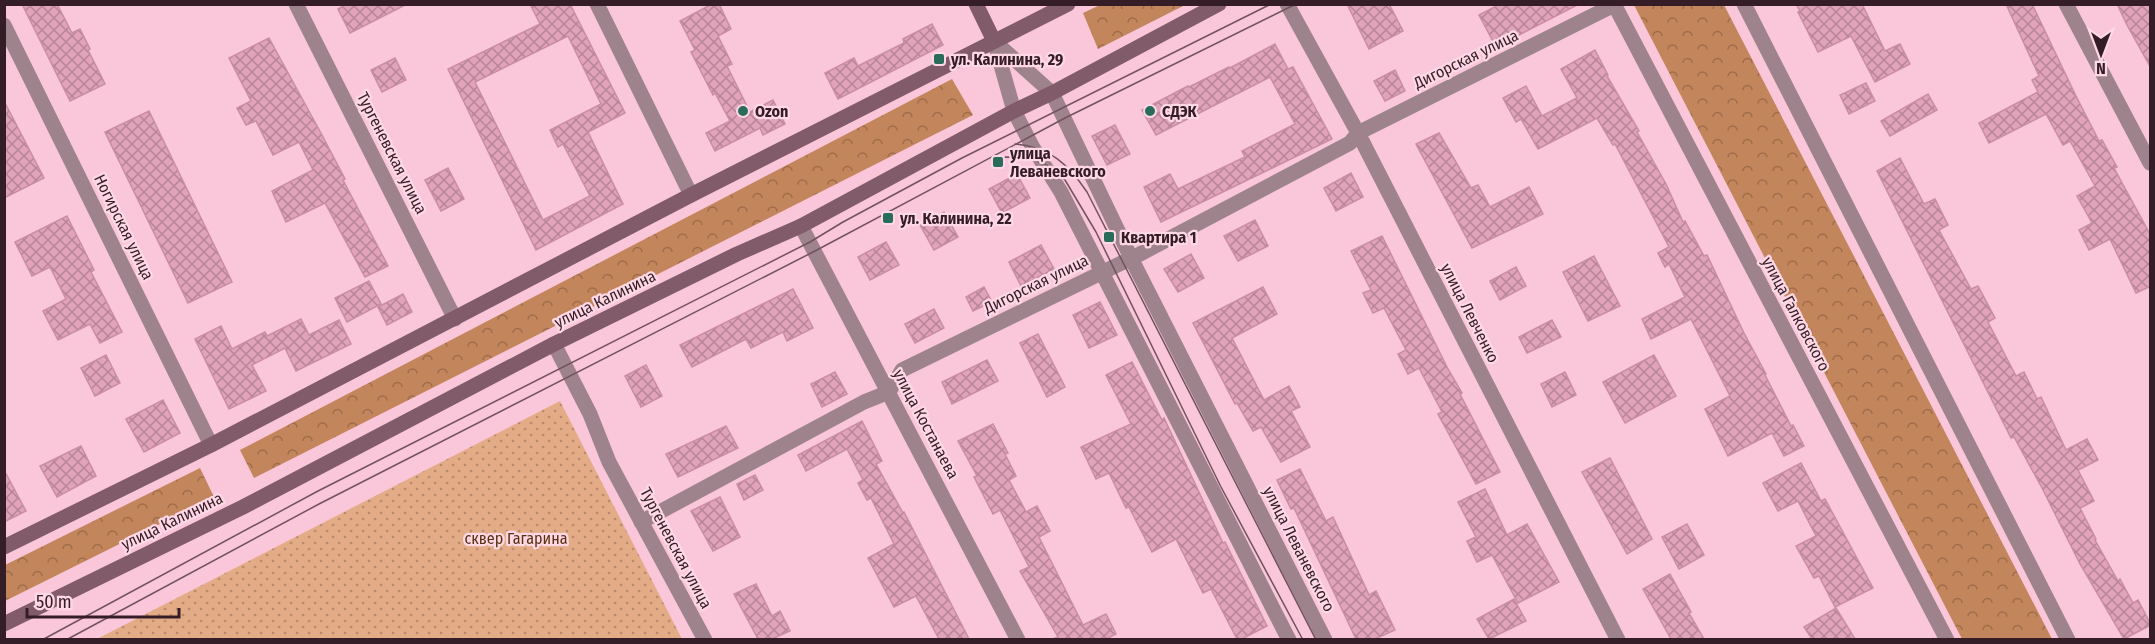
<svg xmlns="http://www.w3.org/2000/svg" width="2155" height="644" viewBox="0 0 2155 644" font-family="'Fira Sans Condensed',sans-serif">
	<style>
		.forest { fill: url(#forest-crowns) }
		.park { fill: url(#park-dots) }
		.building { fill: url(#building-cross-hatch); stroke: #c98da4; stroke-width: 1.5; fill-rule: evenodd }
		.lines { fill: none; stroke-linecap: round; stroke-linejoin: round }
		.street { stroke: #9e838d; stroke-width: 15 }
		.secondary { stroke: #815b69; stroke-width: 15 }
		.tram { stroke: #72525e; stroke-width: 1.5 }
		.poi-dot { fill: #2a6c5c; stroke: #ffd8e6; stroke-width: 2 }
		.labels { text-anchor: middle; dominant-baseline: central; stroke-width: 4.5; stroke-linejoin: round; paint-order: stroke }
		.poi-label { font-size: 16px; font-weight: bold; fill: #341d26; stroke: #ffd8e6; text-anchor: start }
		.street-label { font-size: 16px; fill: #341d26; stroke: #ffd8e6 }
		.park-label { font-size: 16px; fill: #5a300f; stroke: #ffd8e6 }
	</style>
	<defs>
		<pattern id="forest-crowns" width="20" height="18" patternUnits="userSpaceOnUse" patternTransform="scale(1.5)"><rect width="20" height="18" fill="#c3855b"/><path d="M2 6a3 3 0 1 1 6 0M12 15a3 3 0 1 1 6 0" fill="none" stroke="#9f6c4b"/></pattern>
		<pattern id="park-dots" width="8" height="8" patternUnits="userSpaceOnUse" patternTransform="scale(1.5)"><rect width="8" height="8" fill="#e4ac86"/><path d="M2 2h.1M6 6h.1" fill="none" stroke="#ba8b6d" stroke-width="1.8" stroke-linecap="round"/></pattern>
		<pattern id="building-cross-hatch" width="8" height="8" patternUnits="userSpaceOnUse" patternTransform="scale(1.5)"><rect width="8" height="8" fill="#e1a3ba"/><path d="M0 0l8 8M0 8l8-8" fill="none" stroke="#b78497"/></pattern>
	</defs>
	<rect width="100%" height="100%" fill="#fac6d9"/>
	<g class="forest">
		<polygon points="1100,5 1100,4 1185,5 1098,49 1083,13"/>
		<polygon points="1634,5 1724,5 2052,639 1962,639"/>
		<polygon points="952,79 973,115 254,478 240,450"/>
		<polygon points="200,468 214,497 5,601 5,565"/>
	</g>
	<polygon class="park" points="560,401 682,639 97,639"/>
	<g class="building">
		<polygon points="22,4 57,4 72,33 80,29 90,49 88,50 105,84 70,101"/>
		<polygon points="346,4 407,4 350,33 338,9"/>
		<path d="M530 4H570L625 113 588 132 623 204 536 250 448 69 540 24ZM568 36 601 104 550 130 558 147 563 144 590 196 543 220 475 82Z"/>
		<polygon points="712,4 719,4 731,29 718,36 732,64 727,66 750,112 773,100 785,124 763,135 760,128 715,151 706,133 730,121 715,93 713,95 691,52 695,50 680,21"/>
		<polygon points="1347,4 1389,4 1403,31 1369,49"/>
		<polygon points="1500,4 1579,4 1496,47 1479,15"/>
		<polygon points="1796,4 1862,4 1885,51 1900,44 1910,64 1875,82 1851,36 1818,52 1798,12 1800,11"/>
		<polygon points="2006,4 2032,4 2075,94 2099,141 2102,140 2117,167 2114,168 2151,236 2151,286 2136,293 2110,239 2089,250 2079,230 2092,223 2077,196 2095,186 2070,141 2063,145 2046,114 1989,143 1979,123 2038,92 2032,80 2039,76"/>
		<polygon points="2117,4 2151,4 2151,68 2127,25"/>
		<polygon points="932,24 943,45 838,99 825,73 854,58 858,66 904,43 903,39"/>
		<polygon points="269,38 322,135 345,179 343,180 388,266 365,277 325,203 286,222 272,191 313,170 299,142 273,155 256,121 246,125 237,108 251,101 229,58"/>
		<polygon points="1275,44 1288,69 1293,67 1332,139 1161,222 1144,187 1170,174 1178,189 1245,157 1242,151 1295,124 1270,77 1156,135 1142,110 1188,86 1189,87 1229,67 1230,68"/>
		<polygon points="1595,50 1608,75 1607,76 1639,131 1637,132 1666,184 1683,222 1685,221 1704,256 1707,255 1744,333 1766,374 1765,375 1791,426 1793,425 1804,446 1784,456 1772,433 1728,456 1705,409 1730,396 1691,319 1651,339 1642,319 1685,297 1669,264 1665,267 1658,253 1669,247 1615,144 1613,145 1597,118 1538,149 1521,119 1516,122 1503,98 1526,86 1542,116 1577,98 1561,69"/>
		<polygon points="395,58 406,80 382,92 371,70"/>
		<polygon points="1395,70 1405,91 1385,101 1374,81"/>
		<polygon points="1866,83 1875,101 1849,114 1840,95"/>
		<polygon points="1928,94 1937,110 1890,136 1881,121"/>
		<polygon points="4,101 44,178 4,198"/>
		<polygon points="149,111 232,282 188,303 105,132"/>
		<polygon points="1115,125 1130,154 1107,165 1092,136"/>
		<polygon points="1439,133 1471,188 1478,185 1490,207 1529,187 1543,214 1472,248 1416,144"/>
		<polygon points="1900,158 1924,204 1935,199 1948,225 1939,230 1971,289 1978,286 1995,318 1988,322 2016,376 2024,372 2037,399 2041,397 2066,450 2087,439 2098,460 2078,470 2094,501 2080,508 2096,539 2095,540 2118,581 2120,579 2133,603 2138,600 2151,625 2124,639 2080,564 2042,488 2014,437 2011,438 1877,171"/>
		<polygon points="448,168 464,199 441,211 425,180"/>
		<polygon points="1351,173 1363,197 1336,211 1324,188"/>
		<polygon points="1017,174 1030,198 1002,213 989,189"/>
		<polygon points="944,212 958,237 934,250 920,225"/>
		<polygon points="67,216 94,270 91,272 122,332 100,343 90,324 58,340 43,311 66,299 50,267 32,276 15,242"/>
		<polygon points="1255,220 1268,246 1238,261 1224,236"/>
		<polygon points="1382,236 1448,369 1462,393 1460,394 1500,472 1476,484 1438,414 1442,412 1419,368 1408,374 1398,354 1406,350 1384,308 1373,313 1363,293 1371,290 1351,251"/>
		<polygon points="886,242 899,265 870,280 858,257"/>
		<polygon points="1041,245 1054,269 1021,286 1009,262"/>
		<polygon points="1191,254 1204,278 1178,292 1164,269"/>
		<polygon points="1594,256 1620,306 1588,321 1563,272"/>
		<polygon points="1516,267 1526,286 1500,300 1490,281"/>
		<polygon points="369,281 381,304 347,322 335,298"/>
		<polygon points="984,287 992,302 973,311 966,297"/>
		<polygon points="1263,287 1277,314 1232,338 1264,400 1289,386 1300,407 1291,411 1310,447 1281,462 1261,427 1253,431 1237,403 1235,404 1193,323"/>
		<polygon points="793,289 813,328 787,341 783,332 751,348 746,339 692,367 680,345"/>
		<polygon points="403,294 412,312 387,325 378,307"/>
		<polygon points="1100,302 1117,335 1089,348 1073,315"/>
		<polygon points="934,309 944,328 915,343 905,324"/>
		<polygon points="301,319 309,335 339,320 351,344 296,371 285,348 252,365 266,391 229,409 195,339 221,326 232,349 265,332 267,336"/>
		<polygon points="1552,320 1561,337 1527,353 1519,337"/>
		<polygon points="1038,334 1065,387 1047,397 1020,343"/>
		<polygon points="106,355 120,383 95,396 81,368"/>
		<polygon points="1654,355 1676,396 1625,423 1603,382"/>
		<polygon points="987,360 998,381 952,404 942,382"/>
		<polygon points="1132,362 1162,420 1164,418 1223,543 1225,542 1267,626 1242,639 1237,639 1211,589 1203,593 1176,539 1152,552 1129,507 1126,508 1109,473 1096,479 1081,447 1131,424 1106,375"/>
		<polygon points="646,365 662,396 641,407 625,376"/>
		<polygon points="835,372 847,394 822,407 811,384"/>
		<polygon points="1565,372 1576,395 1552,407 1541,384"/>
		<polygon points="163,400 180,433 144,452 126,419"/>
		<polygon points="862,421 882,461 876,464 903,513 904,512 969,639 939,639 916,596 894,607 868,558 894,544 871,498 867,500 858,483 863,480 847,449 806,471 798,455"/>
		<polygon points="993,424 1008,453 1005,454 1016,476 1009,480 1026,512 1037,506 1050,531 1039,537 1083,625 1106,614 1116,634 1106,639 1053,639 1058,637 1020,571 1029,567 1000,510 993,514 974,477 977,476 958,441"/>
		<polygon points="726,426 738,448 678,477 666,454"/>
		<polygon points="81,446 96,476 57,497 40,466"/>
		<polygon points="1610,458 1652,539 1627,554 1582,472"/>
		<polygon points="1801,463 1821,501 1825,499 1873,588 1835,607 1819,576 1814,578 1796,546 1816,536 1798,501 1778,511 1763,483"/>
		<polygon points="1300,469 1326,521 1333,517 1369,595 1376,591 1395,630 1375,639 1356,639 1294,508 1291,509 1277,480"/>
		<polygon points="4,470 26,511 4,522"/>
		<polygon points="755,475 763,490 744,500 737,484"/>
		<polygon points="1485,489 1507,535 1527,524 1559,582 1518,603 1492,555 1477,562 1467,541 1476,537 1458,502"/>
		<polygon points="720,497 740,537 713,551 691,511"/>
		<polygon points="1687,524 1704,555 1679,569 1662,537"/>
		<polygon points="1670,574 1691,612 1689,613 1704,639 1671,639 1643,589"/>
		<polygon points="756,584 772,616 780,611 790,631 772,639 758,639 734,594"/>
		<polygon points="1514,599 1526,621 1489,639 1477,619"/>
		<polygon points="1836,608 1855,639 1812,639 1804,627"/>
	</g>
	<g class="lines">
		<g class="street">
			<polyline points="296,4 455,319"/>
			<polyline points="597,4 691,195"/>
			<polyline points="1287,4 1358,133 1618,640"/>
			<polyline points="1614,4 1947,640"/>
			<polyline points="1744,4 2068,640"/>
			<polyline points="2066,4 2150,163"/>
			<polyline points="4,25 211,445"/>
			<polyline points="994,41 1052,93 1131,258 1325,640"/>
			<polyline points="995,44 1014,111 1032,146 1061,192 1289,640"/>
			<polyline points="801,226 1018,640"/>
			<polyline points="554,344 590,414 609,462 705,640"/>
			<polyline points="641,522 864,402 889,392 902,370 1140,254 1350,143 1358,133 1614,5"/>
		</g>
		<g class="secondary">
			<polyline points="976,4 994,41"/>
			<polyline points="4,547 211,445 691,195 1068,4"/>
			<polyline points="4,624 243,507 554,344 737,254 801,226 1014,111 1052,93 1219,4"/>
		</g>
		<g class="tram">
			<path d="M1015 144C1050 147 1068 164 1087 192L1316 640"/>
			<polyline points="994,161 1006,157 1028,158 1045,164 1065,180 1096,232 1221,487 1303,640"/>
			<polyline points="42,640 318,491 810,242 843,222 962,158 1271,4"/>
			<polyline points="66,640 319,504 815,251 1065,118 1296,4"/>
		</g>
	</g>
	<g class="poi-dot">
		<rect x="933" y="53" width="12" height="12" rx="3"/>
		<circle cx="743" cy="111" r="6"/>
		<circle cx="1150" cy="111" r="6"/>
		<rect x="992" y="156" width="12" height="12" rx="3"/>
		<rect x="882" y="212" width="12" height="12" rx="3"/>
		<rect x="1103" y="231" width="12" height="12" rx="3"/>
	</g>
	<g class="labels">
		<g class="poi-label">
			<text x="951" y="59">ул. Калинина, 29</text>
			<text x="755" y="111">Ozon</text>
			<text x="1162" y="111">СДЭК</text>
			<text x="1010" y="153">улица<tspan x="1010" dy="18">Леваневского</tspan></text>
			<text x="900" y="218">ул. Калинина, 22</text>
			<text x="1121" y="237">Квартира 1</text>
		</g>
		<g class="street-label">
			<text transform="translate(1466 59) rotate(-26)">Дигорская улица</text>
			<text transform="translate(392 153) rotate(63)">Тургеневская улица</text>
			<text transform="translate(124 227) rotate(64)">Ногирская улица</text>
			<text transform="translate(1036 284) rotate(-26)">Дигорская улица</text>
			<text transform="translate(605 299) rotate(-26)">улица Калинина</text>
			<text transform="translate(1470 313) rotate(63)">улица Левченко</text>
			<text transform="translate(1796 314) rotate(62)">улица Галковского</text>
			<text transform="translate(926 424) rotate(62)">улица Костанаева</text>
			<text transform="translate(172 521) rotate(-26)">улица Калинина</text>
			<text transform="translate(676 548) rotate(62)">Тургеневская улица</text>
			<text transform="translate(1299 549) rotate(63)">улица Леваневского</text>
		</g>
		<g class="park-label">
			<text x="516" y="538">сквер Гагарина</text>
		</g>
	</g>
	<rect width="2155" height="644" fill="none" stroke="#341d26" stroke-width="12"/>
	<g transform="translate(2101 54) rotate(180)" stroke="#ffd8e6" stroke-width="4.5" paint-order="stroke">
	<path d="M0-4.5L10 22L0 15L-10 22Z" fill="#341d26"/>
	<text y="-9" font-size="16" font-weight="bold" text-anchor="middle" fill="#341d26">N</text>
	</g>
	<path d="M27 608v9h152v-9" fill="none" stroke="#341d26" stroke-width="3"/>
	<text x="36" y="608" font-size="18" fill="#341d26" stroke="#ffd8e6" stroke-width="4.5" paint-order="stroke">50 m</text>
</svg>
